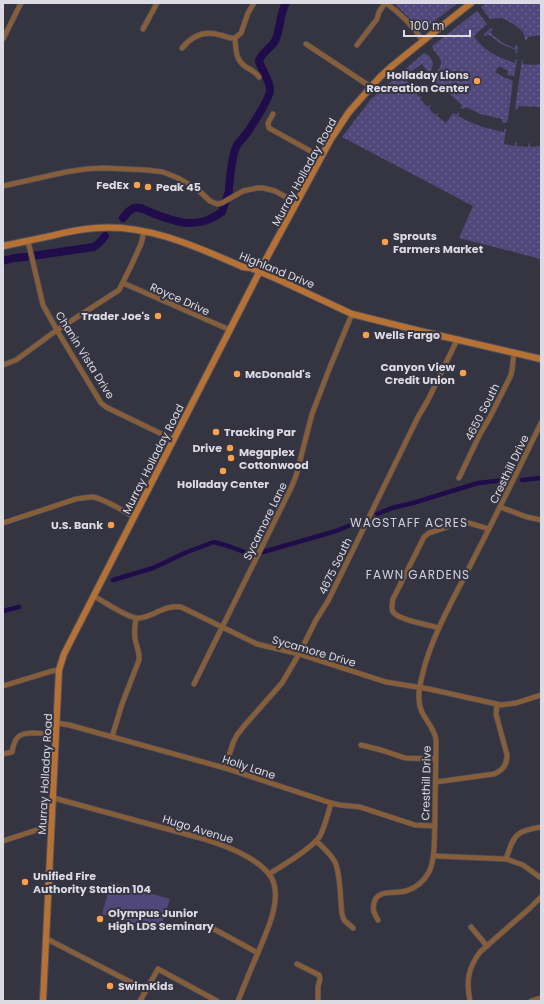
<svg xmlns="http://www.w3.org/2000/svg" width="544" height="1004" viewBox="0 0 544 1004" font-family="Poppins,sans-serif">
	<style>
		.green { fill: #50487a }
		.park { fill: url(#park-dots) }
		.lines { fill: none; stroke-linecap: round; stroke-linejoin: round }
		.canal { stroke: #200c4b; stroke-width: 4.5 }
		.river { stroke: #200c4b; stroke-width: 8 }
		.minor-casing { stroke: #53525e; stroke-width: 6 }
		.secondary-casing { stroke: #53525e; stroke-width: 8 }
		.minor { stroke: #885e39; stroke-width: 4.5 }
		.secondary { stroke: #b57234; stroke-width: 6 }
		.poi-dot { fill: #f9a04d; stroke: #353441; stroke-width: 1.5 }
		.labels { text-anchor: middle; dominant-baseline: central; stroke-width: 4; stroke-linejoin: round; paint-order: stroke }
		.poi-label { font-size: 11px; font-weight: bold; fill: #dcdbe4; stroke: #353441; text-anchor: start }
		.street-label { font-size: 11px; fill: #dcdbe4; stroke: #353441 }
		.neighbourhood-label { font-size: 12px; letter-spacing: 1px; fill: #d1d0e1; stroke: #353441 }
	</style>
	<defs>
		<pattern id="park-dots" width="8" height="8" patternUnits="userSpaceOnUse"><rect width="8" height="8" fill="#50487a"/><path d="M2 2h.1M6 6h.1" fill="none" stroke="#69628d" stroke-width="1.8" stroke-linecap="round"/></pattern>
	</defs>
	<rect width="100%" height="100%" fill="#353441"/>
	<polygon class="green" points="111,882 170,899 160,930 102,914"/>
	<g class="park">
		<polygon points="394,3 458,3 427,27 422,30"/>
		<path d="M486 3H541V35L528 37 527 40H525C525 37 524 34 522 31 518 27 505 18 500 18 496 18 493 19 490 19L481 7Z"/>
		<path d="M477 11 487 24 474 36C483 50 497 57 512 62L515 63V59L517 60 514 76 507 75 508 71 499 66 495 72 505 78H507L513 81 508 119C507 122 505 124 502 123V119L480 114 466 107 463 109 461 108 462 105 446 91 439 84 437 85C430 76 440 71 441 63 442 56 433 53 432 46Z"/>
		<path d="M491 28 493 29 490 32C497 40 505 44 514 48L516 45H517L518 48 517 54 515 53 516 50 501 44 488 34 486 36H484V34Z"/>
		<path d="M424 53C433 56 436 66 429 72H428L422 64 407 74 409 78 407 80 412 88 416 87V88L414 90 419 97 422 96V97L420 99 427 107 430 105 431 106 429 109 435 115 438 113H439L437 116 446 123 453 113 456 115 459 112V113L458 116C472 124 487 129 504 132V129H506L504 144 515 146V142H517V146L528 147 529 143H530V147L541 146V259L459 238 473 206 342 137 371 99Z"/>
		<polygon points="522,60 523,61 523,64 533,65 541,64 541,107 519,106 517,110 515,108"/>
	</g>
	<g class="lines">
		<g class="canal">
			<polyline points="522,480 541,478"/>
			<polyline points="377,514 392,508 413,503 478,483 505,480"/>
			<polyline points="263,552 336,531 363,520"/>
			<polyline points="113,580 153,568 187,552 214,542 231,547 252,555"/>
			<polyline points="3,611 19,607"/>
		</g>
		<g class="river">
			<path d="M123 218C126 214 129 210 134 208 141 207 146 210 152 213 178 223 197 230 222 212L229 191V187C231 173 231 157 237 145 240 141 244 137 247 133 252 125 270 99 270 90 270 80 262 71 259 61 261 53 271 48 275 41 281 29 279 15 286 3"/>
			<polyline points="3,261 14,258 25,257 94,247 99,243 105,236"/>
		</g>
		<g class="minor-casing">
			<g id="minor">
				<path d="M386 3C400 13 413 26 423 41"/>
				<polyline points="143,29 157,3"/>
				<path d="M235 38C236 49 235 60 246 67 251 70 256 72 259 77"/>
				<polyline points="235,38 241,33 248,13 254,3"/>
				<polyline points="3,39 21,3"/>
				<polyline points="306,44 371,87"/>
				<polyline points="357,45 377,19 379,12 385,3"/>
				<path d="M182 48C192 36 205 30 220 35 225 36 229 39 235 38"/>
				<polyline points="273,114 268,123 269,128 321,157"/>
				<polyline points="3,186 66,172 86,169 103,168 147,170 163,172 178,178 196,188 210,201 217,204 222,203 243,191 257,188 263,188 275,191 297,203"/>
				<polyline points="28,241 43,305 58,332 101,403 106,407 174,440"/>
				<polyline points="123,283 230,330"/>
				<polyline points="3,365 16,360 57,330 119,290 132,264 141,244 144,232"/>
				<polyline points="459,478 480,434 490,417 511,375 512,370 514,353"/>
				<polyline points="500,507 527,517 541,520"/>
				<path d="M3 523 76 499C82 498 87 497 93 497 105 499 123 511 134 517"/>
				<path d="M94 596C104 602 125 616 136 618 149 620 164 604 181 607L257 644 299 654 386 682 429 689 501 705 516 703 541 695"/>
				<path d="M439 628C430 625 398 620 393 612 391 608 392 604 393 599L424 537 429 533 459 523H469L489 529"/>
				<polyline points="194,684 291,488 296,476 312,414 330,367 352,314"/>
				<polyline points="3,686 52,671 59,670"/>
				<polyline points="57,723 69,725 225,768 331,803 340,805 360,807 415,825 435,826"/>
				<path d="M112 737 122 704 139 660C140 652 136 646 135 638 134 631 135 624 136 618"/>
				<polyline points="361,745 381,750 405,758 436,759"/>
				<path d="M3 754 12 752C13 747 14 741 18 737 25 730 48 734 57 735"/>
				<polyline points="225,768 233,743 237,735 244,726 282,683 299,654 316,620 328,601 418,417 428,400 457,340"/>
				<path d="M436 782 494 774C503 770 507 765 507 755L496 714 497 704"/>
				<path d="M54 798 61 800 204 839C226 846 254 856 269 874 286 895 265 935 257 955 250 971 244 986 238 1001"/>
				<polyline points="3,841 52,825"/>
				<path d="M316 841C323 847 330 853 335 862 341 875 340 900 342 914L344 920 353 928"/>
				<polyline points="434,856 506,859 523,865 541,878"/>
				<path d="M506 859C514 835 515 831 541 827"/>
				<path d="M269 874C282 866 313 848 320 836 325 826 328 814 331 803"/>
				<path d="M378 920C375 915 372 910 374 903 377 889 395 894 406 891 416 888 424 881 429 872 436 858 434 832 435 817 435 791 436 766 436 740 434 724 419 717 419 699 418 690 421 681 423 672 433 632 457 593 475 556 498 512 519 468 541 423"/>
				<polyline points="471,927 487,946"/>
				<polyline points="212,928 258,953"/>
				<polyline points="47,939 146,990"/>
				<polyline points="297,964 319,975 320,979 318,987 318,1001"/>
				<polyline points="140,1001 158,969 217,1001"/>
				<path d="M470 1001C466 981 468 968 480 952L530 908 541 897"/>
				<polyline points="531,1001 541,998"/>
			</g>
		</g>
		<g class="secondary-casing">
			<g id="secondary">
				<path d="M3 246C19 243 35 239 51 236 66 232 81 229 96 228 148 224 197 247 243 267L251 268 277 279 352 314 420 331 541 359"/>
				<polyline points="43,1001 59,670 64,654 265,261 331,139 349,112 371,87 380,77 392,66 423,41 471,3"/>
			</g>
		</g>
		<use href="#minor" class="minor"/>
		<use href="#secondary" class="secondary"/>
	</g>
	<g class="poi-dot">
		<circle cx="477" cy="81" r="4"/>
		<circle cx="137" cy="185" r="4"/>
		<circle cx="148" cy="187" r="4"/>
		<circle cx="385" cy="242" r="4"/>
		<circle cx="158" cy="316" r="4"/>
		<circle cx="366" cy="335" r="4"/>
		<circle cx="463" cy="373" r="4"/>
		<circle cx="237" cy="374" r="4"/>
		<circle cx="216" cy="432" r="4"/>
		<circle cx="230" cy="448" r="4"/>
		<circle cx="231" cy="458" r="4"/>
		<circle cx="223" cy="471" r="4"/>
		<circle cx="111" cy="525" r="4"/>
		<circle cx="25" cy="882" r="4"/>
		<circle cx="100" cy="919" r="4"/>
		<circle cx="110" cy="986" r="4"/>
	</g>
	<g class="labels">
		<g class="poi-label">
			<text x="469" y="75" text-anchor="end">Holladay Lions<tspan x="469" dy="13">Recreation Center</tspan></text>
			<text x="129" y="185" text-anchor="end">FedEx</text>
			<text x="156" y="187">Peak 45</text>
			<text x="393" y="236">Sprouts<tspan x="393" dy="13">Farmers Market</tspan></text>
			<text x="150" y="316" text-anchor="end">Trader Joe's</text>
			<text x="374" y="335">Wells Fargo</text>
			<text x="455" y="367" text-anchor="end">Canyon View<tspan x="455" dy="13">Credit Union</tspan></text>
			<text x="245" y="374">McDonald's</text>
			<text x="224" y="432">Tracking Par</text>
			<text x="222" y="448" text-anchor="end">Drive</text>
			<text x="239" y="452">Megaplex<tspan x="239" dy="13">Cottonwood</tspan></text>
			<text x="223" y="484" text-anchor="middle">Holladay Center</text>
			<text x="103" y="525" text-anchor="end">U.S. Bank</text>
			<text x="33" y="876">Unified Fire<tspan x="33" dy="13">Authority Station 104</tspan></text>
			<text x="108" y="913">Olympus Junior<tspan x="108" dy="13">High LDS Seminary</tspan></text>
			<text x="118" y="986">SwimKids</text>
		</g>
		<g class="street-label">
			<text transform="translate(304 172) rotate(-61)">Murray Holladay Road</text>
			<text transform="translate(277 270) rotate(22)">Highland Drive</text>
			<text transform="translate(180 299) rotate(24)">Royce Drive</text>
			<text transform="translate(85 355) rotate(58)">Chanin Vista Drive</text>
			<text transform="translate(482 412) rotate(-63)">4650 South</text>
			<text transform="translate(153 459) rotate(-63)">Murray Holladay Road</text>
			<text transform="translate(509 469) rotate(-64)">Cresthill Drive</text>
			<text transform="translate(265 521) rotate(-64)">Sycamore Lane</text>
			<text transform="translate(335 566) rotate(-64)">4675 South</text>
			<text transform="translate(314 651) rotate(16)">Sycamore Drive</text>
			<text transform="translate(249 767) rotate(18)">Holly Lane</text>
			<text transform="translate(45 774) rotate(-87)">Murray Holladay Road</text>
			<text transform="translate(426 783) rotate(-89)">Cresthill Drive</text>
			<text transform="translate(198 829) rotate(17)">Hugo Avenue</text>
		</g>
		<g class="neighbourhood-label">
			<text x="409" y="522">WAGSTAFF ACRES</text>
			<text x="418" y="574">FAWN GARDENS</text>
		</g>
	</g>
	<rect width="544" height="1004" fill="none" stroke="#dcdbe4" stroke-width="8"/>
	<path d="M404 30v6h66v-6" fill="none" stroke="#dcdbe4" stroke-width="2"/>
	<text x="410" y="30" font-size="12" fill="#dcdbe4" stroke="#353441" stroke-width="3" paint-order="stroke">100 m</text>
</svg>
